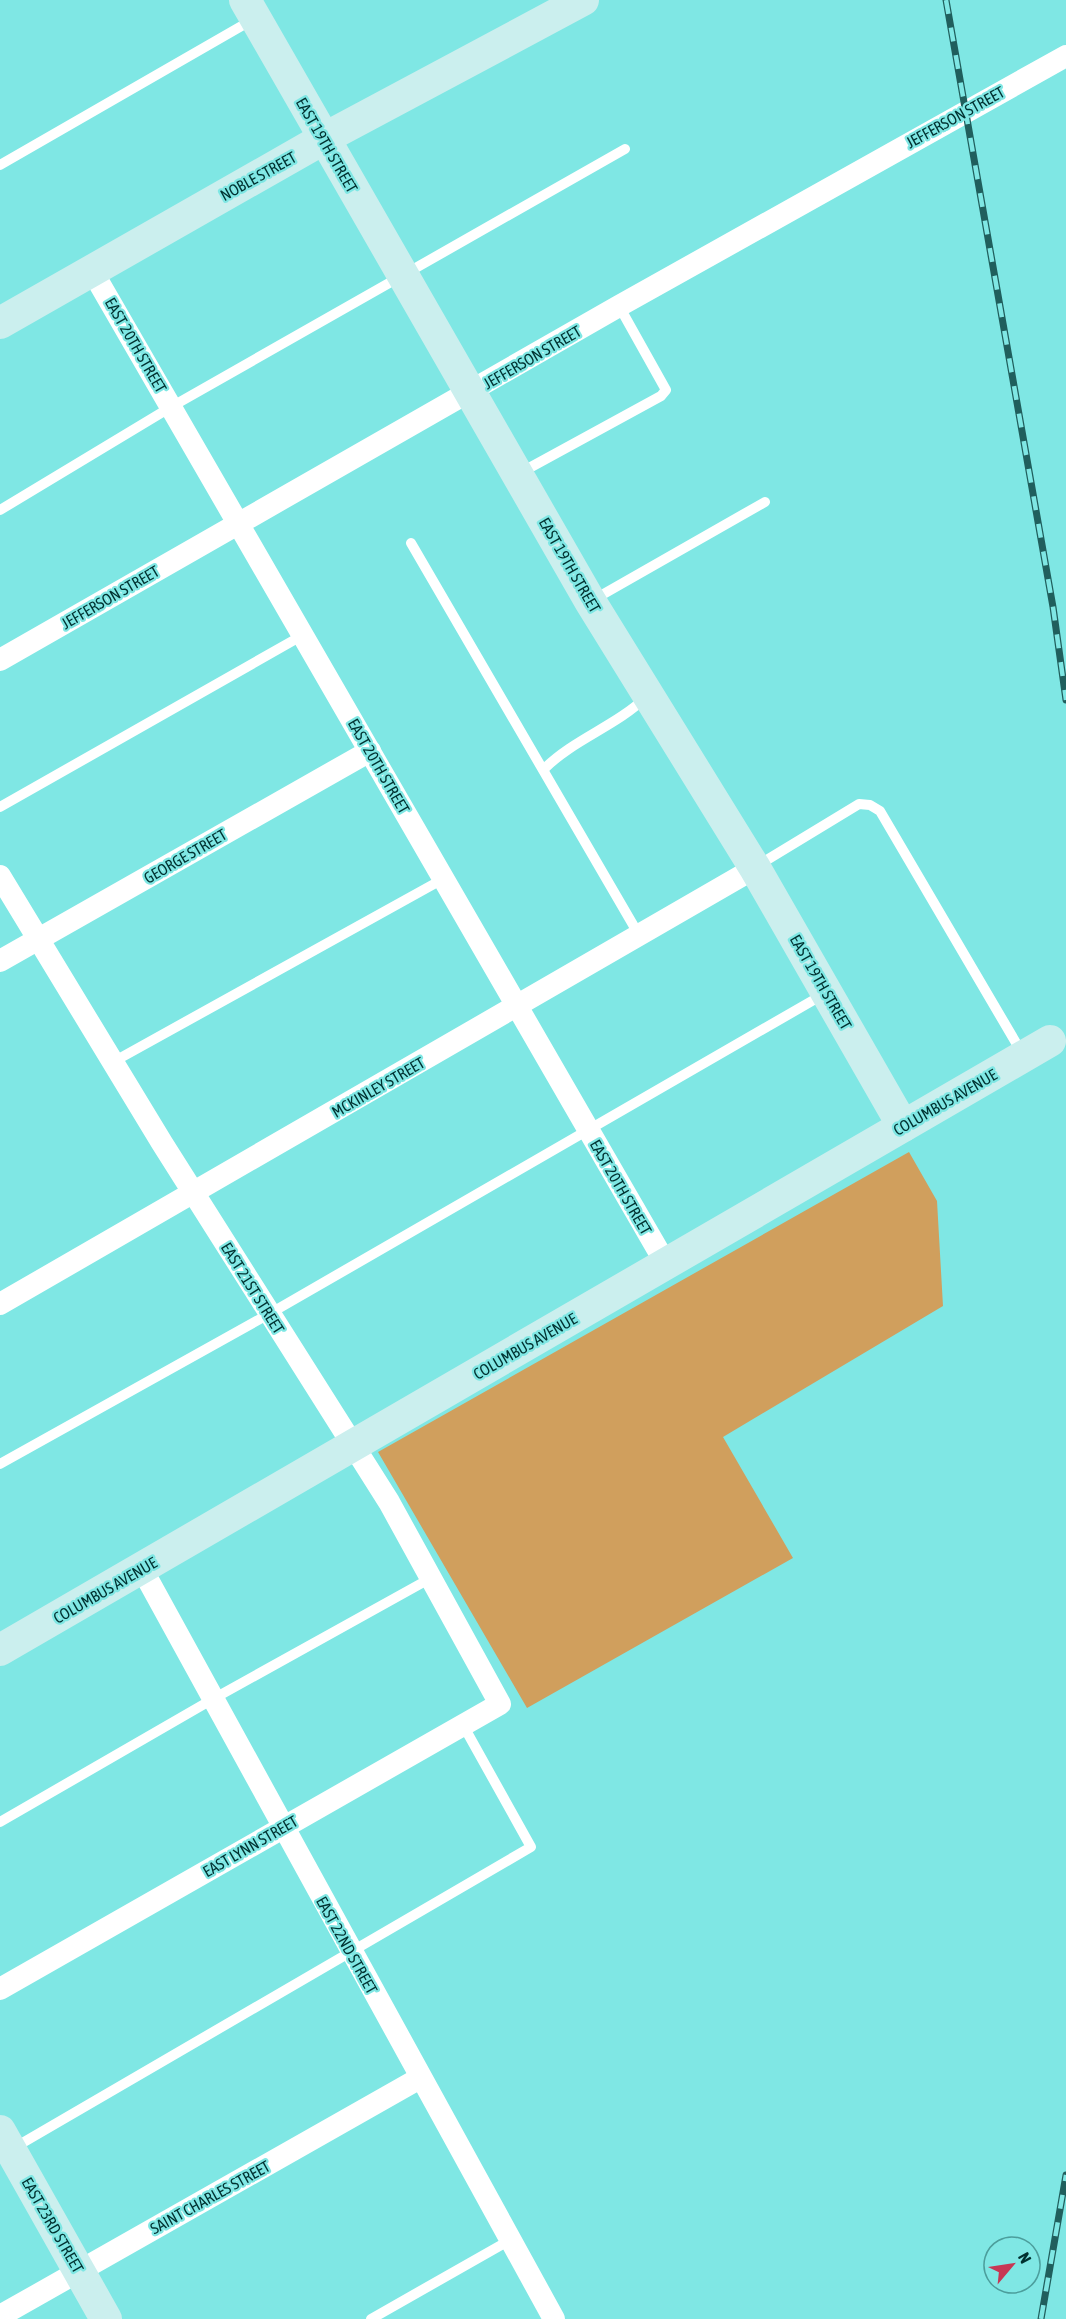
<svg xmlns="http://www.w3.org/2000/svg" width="1066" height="2319" viewBox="0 0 1066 2319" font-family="'Asap Condensed',sans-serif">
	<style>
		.green { fill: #d09f5d }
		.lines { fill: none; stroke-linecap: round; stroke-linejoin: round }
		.lane { stroke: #fff; stroke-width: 10 }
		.street { stroke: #fff; stroke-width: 22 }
		.secondary { stroke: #cbefee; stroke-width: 32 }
		.rail-casing { stroke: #205f5d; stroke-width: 7 }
		.rail { stroke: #7fe7e4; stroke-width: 4.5; stroke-dasharray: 14; stroke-linecap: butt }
		.labels { text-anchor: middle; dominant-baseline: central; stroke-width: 4.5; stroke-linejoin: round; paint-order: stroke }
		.street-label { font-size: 16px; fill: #003130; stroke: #7fe7e4 }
	</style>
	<rect width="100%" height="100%" fill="#7fe7e4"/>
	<polygon class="green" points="909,1152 937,1201 943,1306 723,1437 793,1558 527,1708 378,1452"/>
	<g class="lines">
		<g class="lane">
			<polyline points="0,165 252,20"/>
			<polyline points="520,473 661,396 666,390 619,306"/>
			<polyline points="0,510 171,407 625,149"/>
			<polyline points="411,543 639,935"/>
			<polyline points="593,600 765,502"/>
			<path d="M544 769C574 739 616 726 646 697"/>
			<polyline points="0,807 303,635"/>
			<polyline points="757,866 859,804 870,805 880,811 1022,1053"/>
			<polyline points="113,1062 443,879"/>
			<polyline points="0,1464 269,1314 824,994"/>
			<polyline points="0,1822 213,1699 431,1578"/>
			<polyline points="12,2149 531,1847 463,1725"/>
			<polyline points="371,2319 510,2240"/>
		</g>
		<g class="street">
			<polyline points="91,269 666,1264"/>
			<polyline points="0,660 619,306 1066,56"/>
			<polyline points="0,876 162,1143 389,1502 500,1704 0,1989"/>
			<polyline points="0,961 370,751"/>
			<polyline points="0,1304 755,868"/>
			<polyline points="142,1569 554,2319"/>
			<polyline points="0,2316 420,2078"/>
		</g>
		<g class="secondary">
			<polyline points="245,0 590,601 755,868 903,1126"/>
			<polyline points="0,323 323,139 583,0"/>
			<polyline points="0,1650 1050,1041"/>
			<polyline points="0,2131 106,2319"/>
		</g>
		<g class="rail-casing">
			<g id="rail">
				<polyline points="946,0 1053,607 1066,700"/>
				<polyline points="1041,2319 1066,2175"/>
			</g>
		</g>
		<use href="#rail" class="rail"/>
	</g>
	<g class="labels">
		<g class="street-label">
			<text transform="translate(955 117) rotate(-29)">JEFFERSON STREET</text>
			<text transform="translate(327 145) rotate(60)">EAST 19TH STREET</text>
			<text transform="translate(258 176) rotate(-29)">NOBLE STREET</text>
			<text transform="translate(136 345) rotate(60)">EAST 20TH STREET</text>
			<text transform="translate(532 357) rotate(-30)">JEFFERSON STREET</text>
			<text transform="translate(570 565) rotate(60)">EAST 19TH STREET</text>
			<text transform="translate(110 597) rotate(-30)">JEFFERSON STREET</text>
			<text transform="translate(379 766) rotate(60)">EAST 20TH STREET</text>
			<text transform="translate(185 856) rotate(-30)">GEORGE STREET</text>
			<text transform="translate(821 982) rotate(60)">EAST 19TH STREET</text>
			<text transform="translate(378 1087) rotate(-30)">MCKINLEY STREET</text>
			<text transform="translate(945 1102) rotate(-30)">COLUMBUS AVENUE</text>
			<text transform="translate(621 1187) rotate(60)">EAST 20TH STREET</text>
			<text transform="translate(253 1288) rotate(58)">EAST 21ST STREET</text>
			<text transform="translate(525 1346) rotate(-30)">COLUMBUS AVENUE</text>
			<text transform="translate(105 1590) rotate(-30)">COLUMBUS AVENUE</text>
			<text transform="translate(250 1846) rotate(-30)">EAST LYNN STREET</text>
			<text transform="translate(347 1945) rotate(61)">EAST 22ND STREET</text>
			<text transform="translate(210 2197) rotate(-29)">SAINT CHARLES STREET</text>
			<text transform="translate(53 2225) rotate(60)">EAST 23RD STREET</text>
		</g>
	</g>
	<g transform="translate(1012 2265) rotate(61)"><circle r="28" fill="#7fe7e4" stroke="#4c9e9c" stroke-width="1.5"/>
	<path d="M0-4.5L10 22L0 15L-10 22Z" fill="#c73754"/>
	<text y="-9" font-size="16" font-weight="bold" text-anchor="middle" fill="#003130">N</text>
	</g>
</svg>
